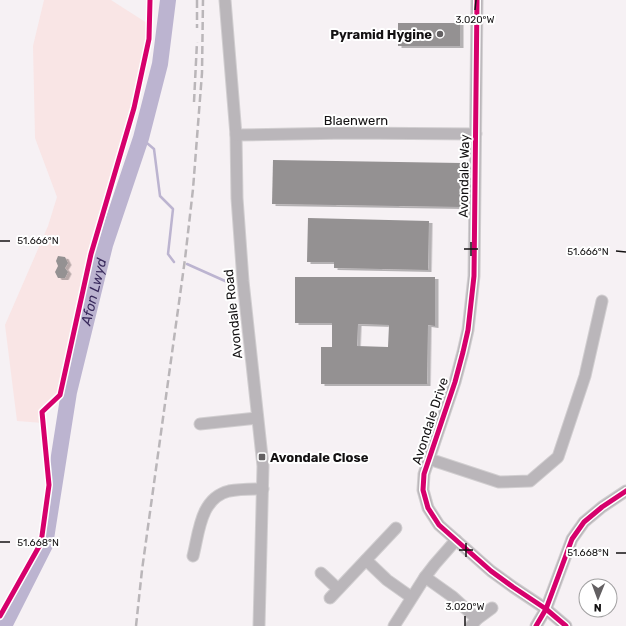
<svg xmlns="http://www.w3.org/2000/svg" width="626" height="626" viewBox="0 0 626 626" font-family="Rubik,sans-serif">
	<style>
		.green { fill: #f9e5e5 }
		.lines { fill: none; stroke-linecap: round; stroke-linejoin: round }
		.stream { stroke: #bcb4d0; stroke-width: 2.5 }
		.river { stroke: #bcb4d0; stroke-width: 16 }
		.building { fill: #949192; fill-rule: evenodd; filter: url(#shadow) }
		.minor-casing { stroke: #d1ced0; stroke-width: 13 }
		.minor { stroke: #bab6ba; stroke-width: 11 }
		.rail { stroke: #bab6b9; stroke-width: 2.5; stroke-dasharray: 8 4; stroke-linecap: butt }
		.cycleway-casing { stroke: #fff; stroke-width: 8 }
		.cycleway { stroke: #d6006c; stroke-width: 5 }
		.ticks { fill: none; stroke: #141213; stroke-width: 1.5 }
		.poi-dot { fill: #636062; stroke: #fff; stroke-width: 1.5 }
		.labels { text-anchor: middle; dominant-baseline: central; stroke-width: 4; stroke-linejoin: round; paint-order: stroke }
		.poi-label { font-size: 13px; font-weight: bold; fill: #141213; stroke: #fff; text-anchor: end }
		.street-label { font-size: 13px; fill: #141213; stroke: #fff }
		.water-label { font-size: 14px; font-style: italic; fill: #392a5c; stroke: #fff }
		.ticks-label { font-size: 10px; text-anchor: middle; fill: #141213; stroke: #fff; stroke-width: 4; stroke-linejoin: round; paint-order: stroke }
	</style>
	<defs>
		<filter id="shadow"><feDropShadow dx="3.5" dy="2" stdDeviation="0" flood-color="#0004"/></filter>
	</defs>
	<rect width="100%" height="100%" fill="#f6f1f4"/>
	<polygon class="green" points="44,0 111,0 150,25 149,39 134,108 91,254 60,395 42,412 43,423 17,421 5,325 48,226 57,197 35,138 33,46"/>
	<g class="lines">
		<g class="stream">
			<polyline points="141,138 154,149 160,196 173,209 168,254 174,262"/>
			<polyline points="187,264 234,285"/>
		</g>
		<path class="river" id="s1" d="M4 626 45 545 69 392 105 245 141 138 160 64 168 0"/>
	</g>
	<g class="building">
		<rect x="398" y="23" width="62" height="23"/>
		<polygon points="273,160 461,163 461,207 272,204"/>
		<polygon points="308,218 429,221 428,270 334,268 334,262 307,262"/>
		<polygon points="58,256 65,257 68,263 65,268 68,272 65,278 58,278 55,272 58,266 56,261"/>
		<path d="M295 277H435V326L428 325 427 384H321V347H332V323H295ZM358 324 389 325 388 347 357 346Z"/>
	</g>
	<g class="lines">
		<g class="minor-casing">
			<g id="minor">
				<polyline points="225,0 236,135 237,198 243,281 263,466 259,626"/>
				<polyline points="477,0 474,276 468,330 463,352 455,382 424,474 423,490 428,508 439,525 491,571 513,587 546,609 566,626"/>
				<polyline points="236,135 347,133 476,134"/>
				<polyline points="200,424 257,418"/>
				<polyline points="429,459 499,482 530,481 558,457 585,376 602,301"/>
				<path d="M193 556C199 533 200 498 229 491 240 489 252 489 263 489"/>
				<polyline points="366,560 387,580 411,597"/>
				<polyline points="321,573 338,589"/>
				<polyline points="425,577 453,597 477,619"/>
				<polyline points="330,598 396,528"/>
				<polyline points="394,626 425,577 435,564 456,540"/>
				<polyline points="471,626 477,619 492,608"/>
				<polyline points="536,626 546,609 572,539 584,522 602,507 626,491"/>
			</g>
		</g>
		<use href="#minor" class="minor"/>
		<g class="rail">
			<polyline points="197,0 197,28"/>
			<polyline points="194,102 197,42"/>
			<polyline points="136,626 142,570 185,259 193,189 202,73 203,0"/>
		</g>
		<g class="cycleway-casing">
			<g id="cycleway">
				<polyline points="477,0 474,276 468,330 463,352 455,382 424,474 423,490 428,508 439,525 491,571 513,587 546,609 566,626"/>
				<polyline points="0,616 41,543 49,485 42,412 60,395 91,254 134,108 149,39 150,0"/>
				<polyline points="536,626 546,609 572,539 584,522 602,507 626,491"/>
			</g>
		</g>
		<use href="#cycleway" class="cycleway"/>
	</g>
	<path class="ticks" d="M475 10 476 0M0 241H10M464 249H478M616 251 626 252M471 256V242M0 542H10M459 550H473M616 553H626M466 557V543M465 626V616"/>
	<g class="poi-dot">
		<circle cx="440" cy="34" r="4"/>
		<rect x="258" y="453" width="8" height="8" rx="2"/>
	</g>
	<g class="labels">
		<g class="poi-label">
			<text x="432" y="34">Pyramid Hygine</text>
			<text x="270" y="457" text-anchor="start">Avondale Close</text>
		</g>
		<g class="street-label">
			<text x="356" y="120">Blaenwern</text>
			<text transform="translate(464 176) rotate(-89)">Avondale Way</text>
			<text transform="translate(233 314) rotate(-96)">Avondale Road</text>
			<text transform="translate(430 421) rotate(-72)">Avondale Drive</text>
		</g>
		<g class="water-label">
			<text stroke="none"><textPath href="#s1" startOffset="349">Afon Lwyd</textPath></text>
		</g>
	</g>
	<g class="ticks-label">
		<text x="475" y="23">3.020°W</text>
		<text x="38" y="244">51.666°N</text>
		<text x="588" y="255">51.666°N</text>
		<text x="38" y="546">51.668°N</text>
		<text x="588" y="556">51.668°N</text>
		<text x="465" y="610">3.020°W</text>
	</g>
	<g transform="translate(598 598) rotate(181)"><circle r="19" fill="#ffffff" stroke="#a1a0a1"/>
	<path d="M0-3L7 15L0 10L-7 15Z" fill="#636062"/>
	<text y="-6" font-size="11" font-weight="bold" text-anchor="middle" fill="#141213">N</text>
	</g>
</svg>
